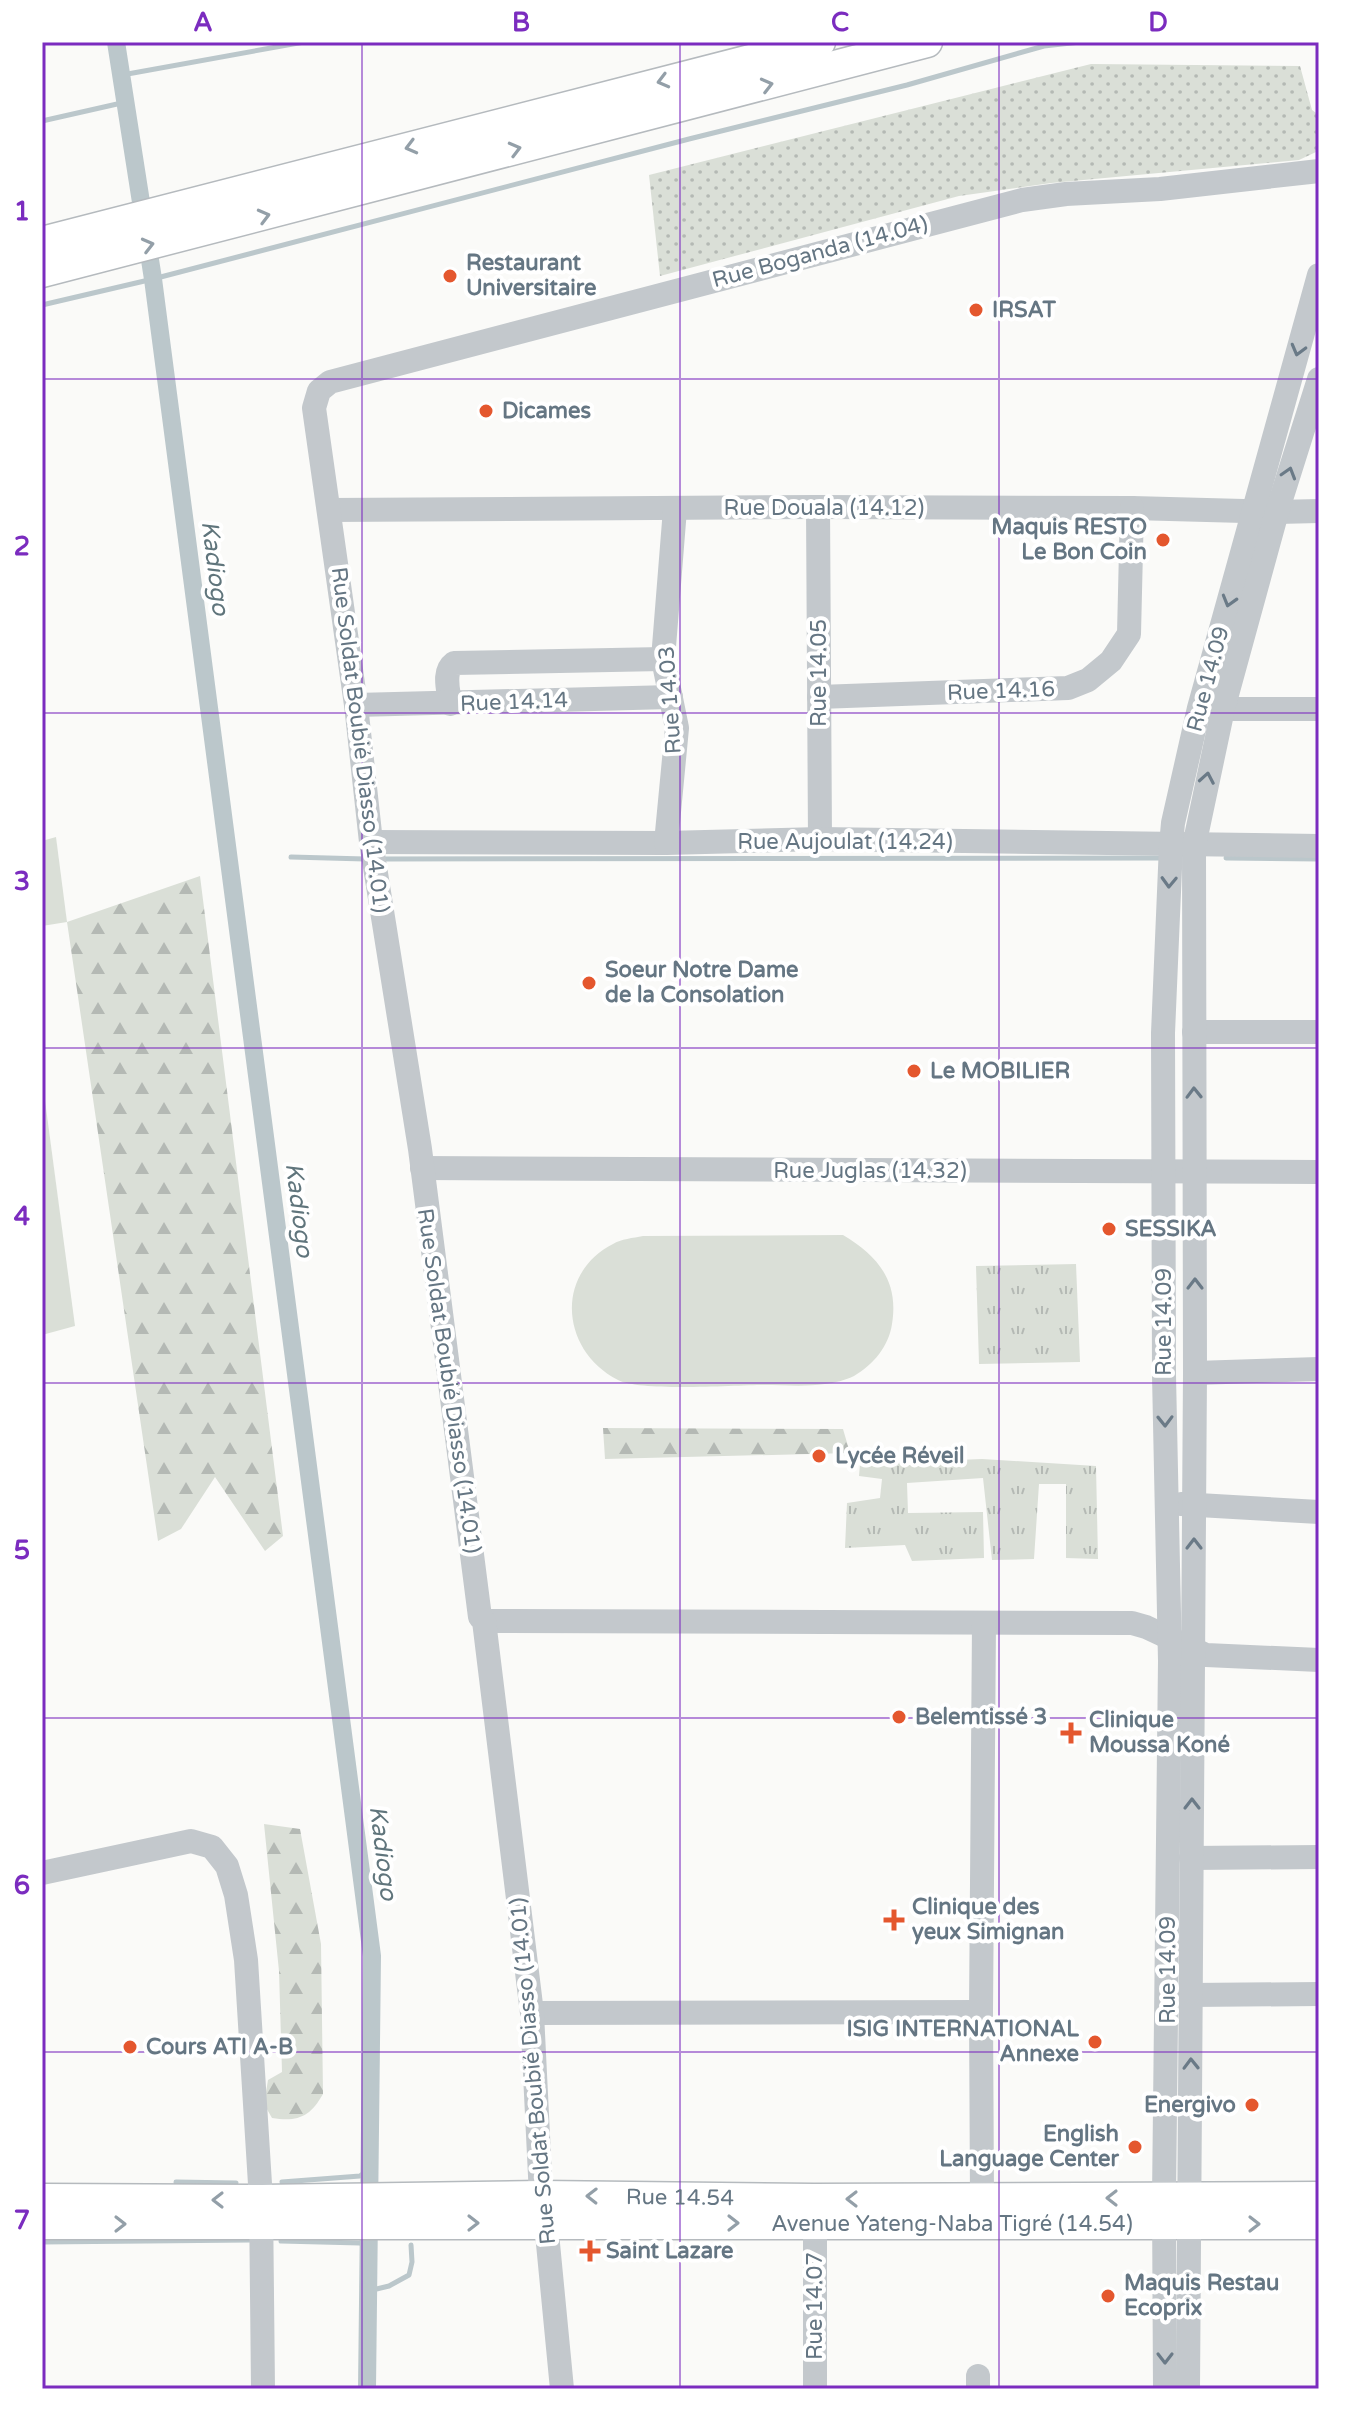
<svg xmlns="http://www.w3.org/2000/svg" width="1361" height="2431" viewBox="0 0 1361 2431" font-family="'Varela Round',sans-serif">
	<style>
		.grass { fill: url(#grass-tufts) }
		.forest { fill: url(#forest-firs) }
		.park { fill: url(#park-dots) }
		.pitch { fill: #dadfd7 }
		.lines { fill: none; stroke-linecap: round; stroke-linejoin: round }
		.stream { stroke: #bbc7cb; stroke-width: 5 }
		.canal { stroke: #bbc7cb; stroke-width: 18 }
		.major-casing { stroke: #b5babe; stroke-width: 33 }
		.minor { stroke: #c3c8cc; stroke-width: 24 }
		.major { stroke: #fff; stroke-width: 30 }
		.oneway { stroke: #939fa8 }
		.oneway2 { stroke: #6a7a87 }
		.grid { fill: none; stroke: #7b2cbf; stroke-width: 2; stroke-opacity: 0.55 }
		.poi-dot { fill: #e4572e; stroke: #fff; stroke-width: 3 }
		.labels { text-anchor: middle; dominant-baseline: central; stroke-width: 8; stroke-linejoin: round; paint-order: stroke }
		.street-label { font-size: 22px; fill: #657683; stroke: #fff }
		.poi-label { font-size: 22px; font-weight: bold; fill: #657683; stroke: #fff; text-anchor: start }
		.water-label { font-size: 24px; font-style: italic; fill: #60757c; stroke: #fff }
		.neatline { fill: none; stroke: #7b2cbf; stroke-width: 3 }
		.grid-label { font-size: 26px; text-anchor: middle; font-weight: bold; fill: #7b2cbf }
	</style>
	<defs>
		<pattern id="grass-tufts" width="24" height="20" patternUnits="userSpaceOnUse" patternTransform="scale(2)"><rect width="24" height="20" fill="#dadfd7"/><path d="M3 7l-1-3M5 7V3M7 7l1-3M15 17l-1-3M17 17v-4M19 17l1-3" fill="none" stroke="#b4b9b4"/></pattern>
		<pattern id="forest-firs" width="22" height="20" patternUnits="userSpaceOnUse" patternTransform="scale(2)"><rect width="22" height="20" fill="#dadfd7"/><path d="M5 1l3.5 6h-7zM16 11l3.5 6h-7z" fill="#b4b9b4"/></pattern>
		<pattern id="park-dots" width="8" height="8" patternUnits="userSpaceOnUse" patternTransform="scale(2)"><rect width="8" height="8" fill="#dadfd7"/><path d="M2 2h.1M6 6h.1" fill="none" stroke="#b4b9b4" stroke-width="1.8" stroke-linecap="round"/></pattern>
	</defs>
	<rect width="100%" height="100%" fill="#fafaf8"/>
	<g class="grass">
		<polygon points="1076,1264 1080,1362 979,1364 976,1266"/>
		<polygon points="982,1459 1096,1466 1098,1559 1066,1558 1066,1484 1039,1484 1034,1559 992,1560 983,1478 907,1483 908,1513 983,1512 984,1558 912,1561 905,1545 845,1548 847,1503 880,1498 882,1479 859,1476 860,1464"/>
	</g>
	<g class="forest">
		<polygon points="200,876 283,1536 265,1551 215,1477 181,1529 158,1541 67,922"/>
		<polygon points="603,1428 843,1429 850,1453 605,1459"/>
		<path d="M264 1824 300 1829 321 1944 323 2094C310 2117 298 2122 272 2118L264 2104 268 2080 282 2072 279 1971Z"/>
	</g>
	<polygon class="park" points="1091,64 1300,66 1312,110 1319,115 1319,139 1316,152 1299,160 1051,183 959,196 660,276 649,175"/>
	<g class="pitch">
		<polygon points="56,837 67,922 42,926 42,841"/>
		<polygon points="42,1078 75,1326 42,1335"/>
		<path d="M843 1235C878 1256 899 1281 892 1324 889 1346 873 1365 854 1376 846 1380 834 1383 825 1384 805 1387 783 1385 764 1385 733 1385 642 1392 618 1380 561 1351 554 1274 613 1244 621 1239 633 1238 643 1236Z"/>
	</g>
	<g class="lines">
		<g class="stream">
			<polyline points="122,75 304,42"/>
			<polyline points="42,121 126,102"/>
			<polyline points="42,305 153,279 689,139 907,85 1044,46 1080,42"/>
			<polyline points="291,857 365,859"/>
			<polyline points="1226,858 1319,859"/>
			<polyline points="379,859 1165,858"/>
			<polyline points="176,2182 236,2183"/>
			<polyline points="282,2182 360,2176 368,2170"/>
			<polyline points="281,2241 360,2243 368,2248"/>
			<polyline points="42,2242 251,2240"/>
			<polyline points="368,2291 389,2286 409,2275 412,2262 411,2245"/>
		</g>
		<polyline class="canal" points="116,42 153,279 372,1956 367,2389"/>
		<g class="major-casing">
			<g id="major">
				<polyline points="42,242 820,42"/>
				<polyline points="42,272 927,42"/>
				<path id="s1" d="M42 2199 261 2200 541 2196 814 2199 1319 2197"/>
				<path id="s2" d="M42 2224H1319"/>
			</g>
		</g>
		<g class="minor">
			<polyline points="818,507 820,839"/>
			<polyline points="329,510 818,507 1132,508 1277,512 1319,511"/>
			<polyline points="819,697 1068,688 1088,680 1111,661 1129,634 1132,508"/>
			<path d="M450 704C449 691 442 672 454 663L663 659"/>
			<polyline points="356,705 671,697"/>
			<polyline points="1223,709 1319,709"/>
			<polyline points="371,842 666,843 820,839 1319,846"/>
			<polyline points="666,843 677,728 663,659 675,509"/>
			<polyline points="1194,1032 1319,1032"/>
			<polyline points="422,1168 1319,1172"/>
			<polyline points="1195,1373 1319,1369"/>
			<polyline points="1181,1504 1319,1512"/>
			<polyline points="484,1621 1132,1623 1146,1627 1206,1655 1319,1660"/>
			<polyline points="1191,1858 1319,1857"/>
			<polyline points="42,1873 191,1841 212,1847 227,1866 236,1895 246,1960 261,2200 263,2389"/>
			<polyline points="1190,1995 1319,1994"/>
			<polyline points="532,2013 981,2012"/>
			<polyline points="982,2199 981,2012 984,1623"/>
			<polyline points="978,2376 978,2389"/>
			<polyline points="562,2389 546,2223 541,2196 532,2013 484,1621 480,1617 420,1149 371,842 356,705 314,408 319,391 330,382 1022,200 1066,194 1160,189 1319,171"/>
			<polyline points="815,2389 815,2224"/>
			<polyline points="1165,2389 1164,2198 1170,1661 1164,1375 1163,1033 1171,845 1173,823 1199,708 1319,275"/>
			<polyline points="1188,2389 1195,1373 1194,846 1223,709 1277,512 1319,379"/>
		</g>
		<use href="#major" class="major"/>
	</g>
	<defs><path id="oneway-chevron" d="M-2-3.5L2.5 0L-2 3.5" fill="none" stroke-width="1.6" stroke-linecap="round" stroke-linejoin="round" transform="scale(2)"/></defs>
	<g class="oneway">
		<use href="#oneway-chevron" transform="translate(663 81) rotate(165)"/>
		<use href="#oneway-chevron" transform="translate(767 85) rotate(-14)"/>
		<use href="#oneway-chevron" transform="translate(411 147) rotate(165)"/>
		<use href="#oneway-chevron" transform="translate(515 149) rotate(-15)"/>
		<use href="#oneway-chevron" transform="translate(264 216) rotate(-15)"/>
		<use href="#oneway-chevron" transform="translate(148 245) rotate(-14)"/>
		<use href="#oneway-chevron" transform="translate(592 2196) rotate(-179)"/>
		<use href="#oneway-chevron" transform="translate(1112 2198) rotate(180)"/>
		<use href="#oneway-chevron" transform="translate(852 2199) rotate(180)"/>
		<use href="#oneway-chevron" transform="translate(218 2200) rotate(-180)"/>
		<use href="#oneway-chevron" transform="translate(473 2223)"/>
		<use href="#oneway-chevron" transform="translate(733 2223)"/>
		<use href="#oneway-chevron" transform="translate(120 2224)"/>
		<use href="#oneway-chevron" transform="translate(1254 2224)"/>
	</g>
	<g class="oneway2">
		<use href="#oneway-chevron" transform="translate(1298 350) rotate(105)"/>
		<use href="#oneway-chevron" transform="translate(1289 473) rotate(-73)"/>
		<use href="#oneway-chevron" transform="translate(1229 601) rotate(106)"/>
		<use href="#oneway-chevron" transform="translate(1207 778) rotate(-80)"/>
		<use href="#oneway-chevron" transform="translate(1169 882) rotate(92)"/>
		<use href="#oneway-chevron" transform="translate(1194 1093) rotate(-91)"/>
		<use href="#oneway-chevron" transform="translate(1195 1284) rotate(-90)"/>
		<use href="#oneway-chevron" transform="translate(1165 1421) rotate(89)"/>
		<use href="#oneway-chevron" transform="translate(1194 1544) rotate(-90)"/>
		<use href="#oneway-chevron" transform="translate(1192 1804) rotate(-90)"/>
		<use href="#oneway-chevron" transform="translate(1191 2064) rotate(-91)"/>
		<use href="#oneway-chevron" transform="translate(1165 2358) rotate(90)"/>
	</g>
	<path class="grid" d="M362 42V2389M680 42V2389M999 42V2389M42 379H1319M42 713H1319M42 1048H1319M42 1383H1319M42 1718H1319M42 2052H1319"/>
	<g class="poi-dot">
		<circle cx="450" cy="276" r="8"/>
		<circle cx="976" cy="310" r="8"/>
		<circle cx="486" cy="411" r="8"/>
		<circle cx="1163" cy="540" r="8"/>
		<circle cx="589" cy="983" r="8"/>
		<circle cx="914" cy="1071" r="8"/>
		<circle cx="1109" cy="1229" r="8"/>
		<circle cx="819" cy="1456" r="8"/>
		<circle cx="899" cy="1717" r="8"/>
		<path d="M1067 1721h8v8h8v8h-8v8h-8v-8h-8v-8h8z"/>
		<path d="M890 1908h8v8h8v8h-8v8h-8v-8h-8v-8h8z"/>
		<circle cx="1095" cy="2042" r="8"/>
		<circle cx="130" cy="2047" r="8"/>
		<circle cx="1252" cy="2105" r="8"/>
		<circle cx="1135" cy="2147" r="8"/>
		<path d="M586 2239h8v8h8v8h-8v8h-8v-8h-8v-8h8z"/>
		<circle cx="1108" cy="2296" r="8"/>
	</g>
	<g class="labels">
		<g class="street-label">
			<text transform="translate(820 252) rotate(-15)">Rue Boganda (14.04)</text>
			<text x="824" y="508">Rue Douala (14.12)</text>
			<text transform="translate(819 673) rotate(-90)">Rue 14.05</text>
			<text transform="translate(1208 679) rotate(-75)">Rue 14.09</text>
			<text transform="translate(1001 691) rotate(-2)">Rue 14.16</text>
			<text transform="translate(670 700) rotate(-94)">Rue 14.03</text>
			<text transform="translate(514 702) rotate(-2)">Rue 14.14</text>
			<text transform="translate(360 740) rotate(83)">Rue Soldat Boubié Diasso (14.01)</text>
			<text x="845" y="842">Rue Aujoulat (14.24)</text>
			<text x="870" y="1171">Rue Juglas (14.32)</text>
			<text transform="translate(1164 1322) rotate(-90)">Rue 14.09</text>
			<text transform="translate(449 1381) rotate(82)">Rue Soldat Boubié Diasso (14.01)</text>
			<text transform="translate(1168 1970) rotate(-90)">Rue 14.09</text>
			<text transform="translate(533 2071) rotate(-95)">Rue Soldat Boubié Diasso (14.01)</text>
			<text stroke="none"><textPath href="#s1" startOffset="638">Rue 14.54</textPath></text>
			<text stroke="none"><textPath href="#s2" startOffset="910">Avenue Yateng-Naba Tigré (14.54)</textPath></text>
			<text transform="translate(815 2306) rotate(-90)">Rue 14.07</text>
		</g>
		<g class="poi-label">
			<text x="466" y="263">Restaurant<tspan x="466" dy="25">Universitaire</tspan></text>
			<text x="992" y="310">IRSAT</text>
			<text x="502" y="411">Dicames</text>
			<text x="1147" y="527" text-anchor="end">Maquis RESTO<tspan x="1147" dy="25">Le Bon Coin</tspan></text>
			<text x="605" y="970">Soeur Notre Dame<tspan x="605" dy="25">de la Consolation</tspan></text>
			<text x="930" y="1071">Le MOBILIER</text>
			<text x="1125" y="1229">SESSIKA</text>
			<text x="835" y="1456">Lycée Réveil</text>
			<text x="915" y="1717">Belemtissé 3</text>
			<text x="1089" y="1720">Clinique<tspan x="1089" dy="25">Moussa Koné</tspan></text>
			<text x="912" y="1907">Clinique des<tspan x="912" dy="25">yeux Simignan</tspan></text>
			<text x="1079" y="2029" text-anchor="end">ISIG INTERNATIONAL<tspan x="1079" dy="25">Annexe</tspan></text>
			<text x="146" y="2047">Cours ATI A-B</text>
			<text x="1236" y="2105" text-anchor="end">Energivo</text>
			<text x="1119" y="2134" text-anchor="end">English<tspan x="1119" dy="25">Language Center</tspan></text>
			<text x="606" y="2251">Saint Lazare</text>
			<text x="1124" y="2283">Maquis Restau<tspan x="1124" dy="25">Ecoprix</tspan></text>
		</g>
		<g class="water-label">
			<text transform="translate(215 568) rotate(83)">Kadiogo</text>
			<text transform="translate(299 1210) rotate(83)">Kadiogo</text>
			<text transform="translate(383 1853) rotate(83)">Kadiogo</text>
		</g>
	</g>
	<rect width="1361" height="2431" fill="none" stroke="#ffffff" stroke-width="88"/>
	<rect x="44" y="44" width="1273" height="2343" class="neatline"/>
	<g class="grid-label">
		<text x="203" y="31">A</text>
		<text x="521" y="31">B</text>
		<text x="840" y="31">C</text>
		<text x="1158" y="31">D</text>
		<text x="22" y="220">1</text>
		<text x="22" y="555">2</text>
		<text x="22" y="890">3</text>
		<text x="22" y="1225">4</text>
		<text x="22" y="1559">5</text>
		<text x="22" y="1894">6</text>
		<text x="22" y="2229">7</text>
	</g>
</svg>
